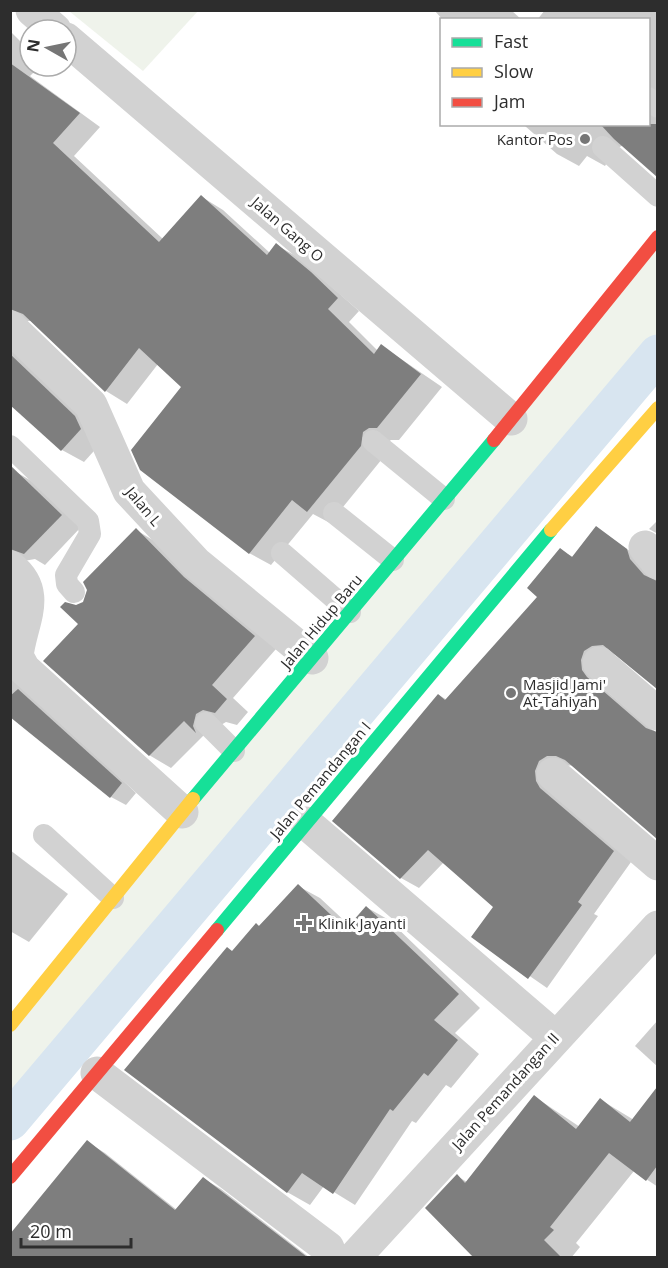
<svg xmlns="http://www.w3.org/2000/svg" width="668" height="1268" viewBox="0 0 668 1268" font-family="'Open Sans',sans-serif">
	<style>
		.green { fill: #eff3eb }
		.shadow { fill: #0003 }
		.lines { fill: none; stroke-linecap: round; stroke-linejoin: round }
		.canal { stroke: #d8e5f0; stroke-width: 39 }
		.building { fill: #7e7e7e }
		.lane { stroke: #d2d2d2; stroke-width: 22 }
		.street { stroke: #d2d2d2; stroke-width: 33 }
		.fast { stroke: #16e098; stroke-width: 14 }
		.slow { stroke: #ffcf43; stroke-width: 14 }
		.jam { stroke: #f24e42; stroke-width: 14 }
		.poi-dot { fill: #767676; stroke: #fff; stroke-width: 2 }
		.labels { text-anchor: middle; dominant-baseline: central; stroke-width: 6; stroke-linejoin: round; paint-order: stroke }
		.poi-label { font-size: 15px; fill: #2d2d2d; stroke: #fff; text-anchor: start }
		.street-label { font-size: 15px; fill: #2d2d2d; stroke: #fff }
	</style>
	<rect width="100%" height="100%" fill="#fff"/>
	<g class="green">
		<polygon points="69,11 198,11 143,71"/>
		<polygon points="657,236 657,358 446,603 11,1121 11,1025"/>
	</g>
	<g class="shadow">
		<polygon points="434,10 511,10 522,20 443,20"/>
		<polygon points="545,10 658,10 658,171 642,162 624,145 615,149 605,166 587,156 579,166 557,154 525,126 648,124 648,20 537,20"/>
		<polygon points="10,31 30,51 30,66 40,66 30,76 100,127 74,156 163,239 202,197 223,210 270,253 276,245 298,257 359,311 349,322 378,351 382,346 442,387 399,440 391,440 385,444 382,459 330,523 313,514 271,565 249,553 183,387 158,364 127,404 106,391 33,321 27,321 102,442 84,462 62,450 10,403"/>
		<polygon points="16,472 35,483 81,527 45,565 35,559 24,561 10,553 10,477"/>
		<polygon points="658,520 658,534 649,529"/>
		<polygon points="597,528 644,561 648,571 658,581 658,687 620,654 612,655 604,689 658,734 658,837 574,765 566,766 631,862 594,914 598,916 547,988 473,937 495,907 444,862 419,888 401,878 334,821 439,695 447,700 539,597 560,550 573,557"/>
		<polygon points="136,530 158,543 276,649 233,698 248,712 237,725 226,722 204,735 171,768 149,755 80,624 76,607 84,603"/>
		<polygon points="10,672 136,793 126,805 111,797 11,716"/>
		<polygon points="10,850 68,894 29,942 10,931"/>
		<polygon points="298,886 320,898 350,926 366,907 389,920 480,1008 455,1033 479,1054 451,1088 446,1085 416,1123 412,1121 355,1205 324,1186 310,1205 287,1192 233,952"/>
		<polygon points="658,1020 658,1067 635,1046"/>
		<polygon points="658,1089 658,1187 634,1171 576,1243 580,1247 571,1258 475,1258 427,1208 457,1176 467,1182 535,1097 580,1127 601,1100 634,1120"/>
		<polygon points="87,1142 105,1153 177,1210 204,1179 221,1189 310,1258 10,1258 10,1233 12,1234"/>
	</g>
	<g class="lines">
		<polyline class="canal" points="10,1121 658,354"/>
	</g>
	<g class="building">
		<polygon points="10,63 80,113 53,143 159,242 201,195 267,255 276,243 311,272 338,298 328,309 374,354 381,344 421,374 377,428 369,428 363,432 361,446 307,512 292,500 249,554 140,470 131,450 181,387 139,348 105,392 23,314 10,309"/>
		<polygon points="600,124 657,124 657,177 614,139"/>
		<polygon points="10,354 75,416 81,429 61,451 10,405"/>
		<polygon points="10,465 62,515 24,554 10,549"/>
		<polygon points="596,526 627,549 630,559 644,575 657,581 657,689 603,645 592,646 584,651 581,660 582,670 587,677 646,728 657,732 657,839 565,760 556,756 547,756 539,761 535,771 536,781 540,788 614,851 578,902 582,905 528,979 471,937 493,907 428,850 400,879 332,821 438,694 445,700 537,597 527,588 560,548 572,557"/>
		<polygon points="136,528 184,577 255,636 212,685 227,699 215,713 203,710 196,714 193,726 196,733 184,721 149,756 43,661 78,624 60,607 65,602 76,605 83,602 87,590 83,582"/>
		<polygon points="18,689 122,783 110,798 10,717 10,696"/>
		<polygon points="298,884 346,929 366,906 459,994 434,1020 458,1040 428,1076 424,1073 393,1111 390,1109 333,1194 302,1173 287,1193 124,1070 227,947 232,951 256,923 259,926"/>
		<polygon points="657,1087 657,1166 646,1181 609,1153 550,1227 554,1230 544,1240 561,1257 473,1257 425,1208 457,1174 465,1183 534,1095 576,1129 600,1098 630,1122"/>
		<polygon points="87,1140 175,1210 203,1177 307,1257 10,1257 10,1234"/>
	</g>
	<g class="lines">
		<g class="lane">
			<polyline points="648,98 658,107"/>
			<polyline points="603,147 658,196"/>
			<polyline points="373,441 444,499"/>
			<polyline points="10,446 88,521 90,534 66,575 67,584 74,592"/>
			<polyline points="334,513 393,560"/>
			<polyline points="282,553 350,612"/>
			<polyline points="206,723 234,751"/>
			<polyline points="44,835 113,898"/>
		</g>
		<g class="street">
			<polyline points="32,10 55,30"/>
			<polyline points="66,39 511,419"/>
			<polyline points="10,327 91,405 129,491 196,563 312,658"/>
			<polyline points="645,547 658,563"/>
			<path d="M10 567C43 593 21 621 17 656L24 669 182 812"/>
			<polyline points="599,663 658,714"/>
			<polyline points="553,774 658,864"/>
			<polyline points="306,823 554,1036"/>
			<polyline points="97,1073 328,1248"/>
			<polyline points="354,1258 658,927"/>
		</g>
		<g class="fast">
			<polyline points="193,799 494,440"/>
			<polyline points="217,930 551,530"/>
		</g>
		<g class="slow">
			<polyline points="551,530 658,408"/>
			<polyline points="10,1025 193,799"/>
		</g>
		<g class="jam">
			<polyline points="494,440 658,237"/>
			<polyline points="10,1177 217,930"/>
		</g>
	</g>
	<g class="poi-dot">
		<circle cx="585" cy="139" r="6"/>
		<circle cx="511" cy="693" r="6"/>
		<path d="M301 914h6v6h6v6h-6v6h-6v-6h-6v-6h6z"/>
	</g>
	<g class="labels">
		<g class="poi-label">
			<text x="573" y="139" text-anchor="end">Kantor Pos</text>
			<text x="523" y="684">Masjid Jami'<tspan x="523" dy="17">At-Tahiyah</tspan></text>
			<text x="318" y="923">Klinik Jayanti</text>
		</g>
		<g class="street-label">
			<text transform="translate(288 229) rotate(41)">Jalan Gang O</text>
			<text transform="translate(144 506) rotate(50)">Jalan L</text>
			<text transform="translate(321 621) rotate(-50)">Jalan Hidup Baru</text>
			<text transform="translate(320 780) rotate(-50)">Jalan Pemandangan I</text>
			<text transform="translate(505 1091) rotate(-48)">Jalan Pemandangan II</text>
		</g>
	</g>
	<rect width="668" height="1268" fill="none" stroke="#2d2d2d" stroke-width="24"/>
	<rect x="440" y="18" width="210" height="108" fill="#ffffff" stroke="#ababab" stroke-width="1.5"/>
	<rect x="452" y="38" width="30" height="9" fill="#16e098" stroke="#ababab" stroke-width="1.5"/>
	<text x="494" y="48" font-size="18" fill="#2d2d2d">Fast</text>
	<rect x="452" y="68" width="30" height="9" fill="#ffcf43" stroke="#ababab" stroke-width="1.5"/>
	<text x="494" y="78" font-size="18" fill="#2d2d2d">Slow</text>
	<rect x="452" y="98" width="30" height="9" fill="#f24e42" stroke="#ababab" stroke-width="1.5"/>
	<text x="494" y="108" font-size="18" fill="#2d2d2d">Jam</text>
	<g transform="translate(48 48) rotate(279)"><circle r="28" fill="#ffffff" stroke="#ababab" stroke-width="1.5"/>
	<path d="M0-4.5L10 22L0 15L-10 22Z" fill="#767676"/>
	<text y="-9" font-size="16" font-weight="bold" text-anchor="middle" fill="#2d2d2d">N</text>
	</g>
	<path d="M21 1238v9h110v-9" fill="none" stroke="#2d2d2d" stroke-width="3"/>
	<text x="30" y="1238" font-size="18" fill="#2d2d2d" stroke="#ffffff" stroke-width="4.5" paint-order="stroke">20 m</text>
</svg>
